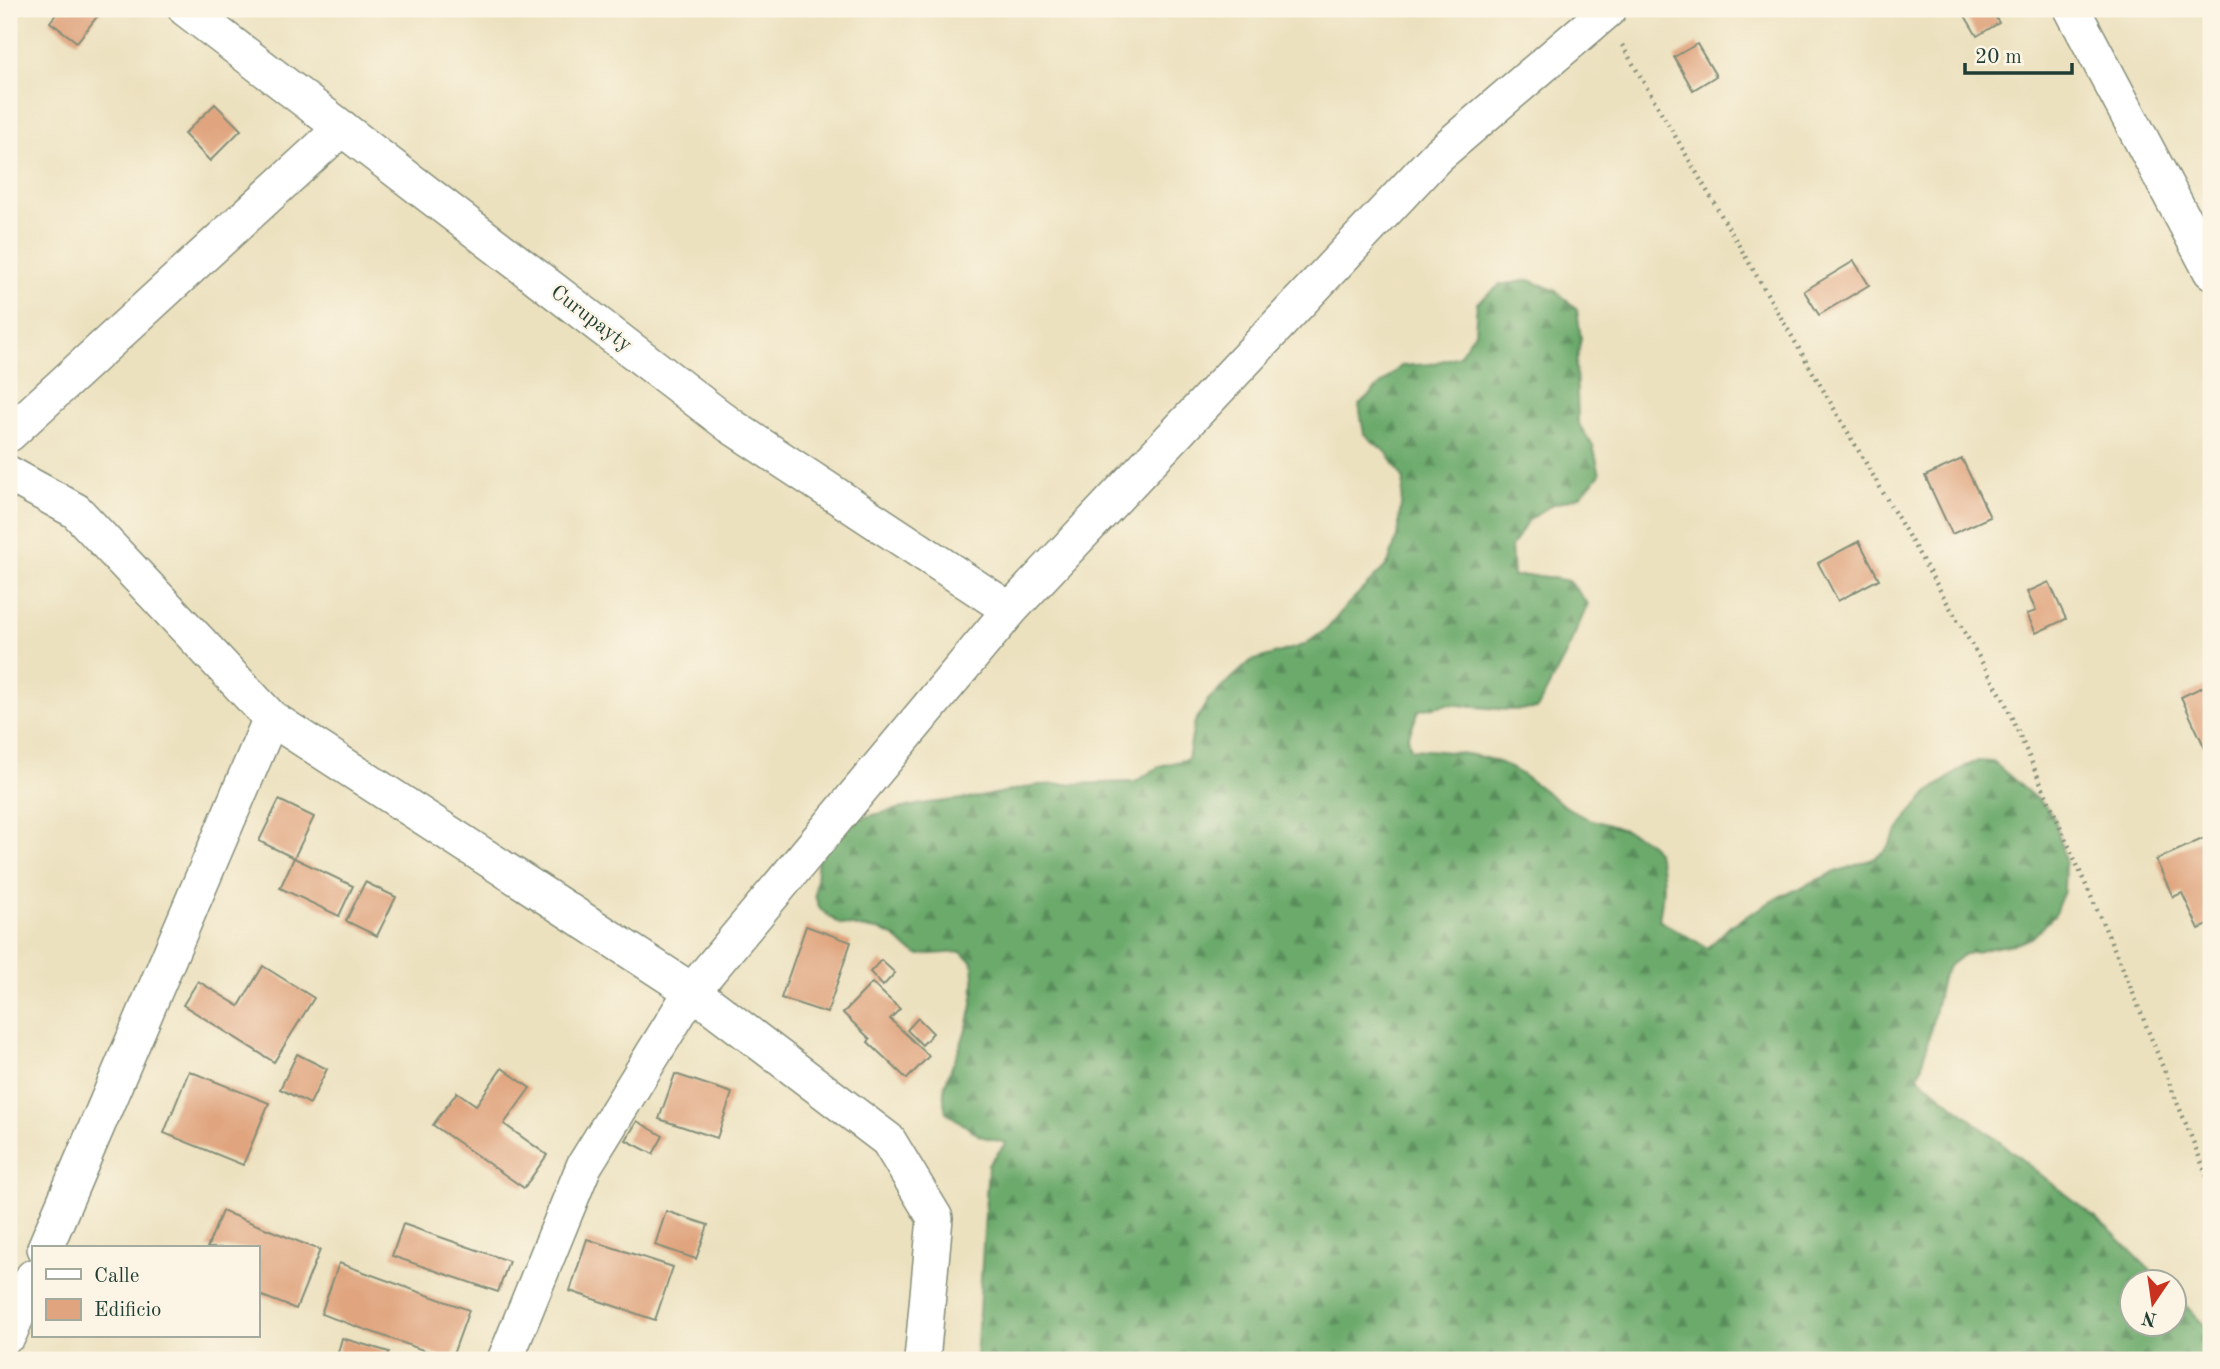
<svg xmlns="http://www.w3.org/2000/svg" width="2220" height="1369" viewBox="0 0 2220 1369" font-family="'Old Standard TT',serif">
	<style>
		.forest { fill: url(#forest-firs); stroke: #467450; stroke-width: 2 }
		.building { fill: #e0a57f }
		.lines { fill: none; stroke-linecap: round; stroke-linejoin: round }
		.minor-casing { stroke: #868f7a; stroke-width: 38 }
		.path { stroke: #868f7a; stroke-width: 4.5; stroke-dasharray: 2 5; stroke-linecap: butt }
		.minor { stroke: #fff; stroke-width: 35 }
		.labels { text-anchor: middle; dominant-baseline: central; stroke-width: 5; stroke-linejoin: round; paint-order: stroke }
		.street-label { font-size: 21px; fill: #1f3d34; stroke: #fcf5e5 }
	</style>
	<defs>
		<pattern id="forest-firs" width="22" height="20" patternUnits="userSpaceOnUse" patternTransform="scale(1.75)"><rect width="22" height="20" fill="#6caa6c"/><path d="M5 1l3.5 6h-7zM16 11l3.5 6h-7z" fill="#588c5a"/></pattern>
	</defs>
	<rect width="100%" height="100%" fill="#fcf5e5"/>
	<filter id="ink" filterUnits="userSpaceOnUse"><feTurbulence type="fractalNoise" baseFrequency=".0143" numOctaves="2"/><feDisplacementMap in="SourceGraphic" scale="14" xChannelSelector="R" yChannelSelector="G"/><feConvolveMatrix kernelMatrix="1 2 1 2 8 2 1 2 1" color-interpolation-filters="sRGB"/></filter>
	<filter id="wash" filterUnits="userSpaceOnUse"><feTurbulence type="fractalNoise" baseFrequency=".00686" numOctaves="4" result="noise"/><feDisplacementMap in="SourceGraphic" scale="28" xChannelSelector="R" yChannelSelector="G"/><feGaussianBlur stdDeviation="1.57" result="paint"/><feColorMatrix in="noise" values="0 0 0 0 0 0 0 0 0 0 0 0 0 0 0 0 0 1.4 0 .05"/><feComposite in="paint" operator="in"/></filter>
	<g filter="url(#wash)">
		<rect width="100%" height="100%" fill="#ece1bf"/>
		<path class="forest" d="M1529 280 1555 290 1577 310 1581 338 1576 365 1578 423 1593 446 1600 474 1580 496 1551 505 1528 521 1511 547 1513 576H1541L1569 581 1588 604 1565 656 1537 709 1508 710 1448 704 1419 710 1408 737 1411 749C1438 751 1469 752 1495 761 1525 771 1548 797 1576 813 1597 825 1644 829 1656 851 1666 872 1663 898 1659 920L1708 948 1730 926 1779 897 1833 873 1873 859 1885 851 1909 814 1929 792 1964 767 1978 761 1993 762 2047 808 2055 820 2065 861 2064 890 2054 916 2033 937 2019 943 1991 948 1963 955 1950 965 1942 978 1924 1059 1918 1077 2109 1229 2161 1281 2132 1282V1324H2174L2175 1295 2211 1332V1360H976L988 1165 1006 1143 980 1136 946 1112C940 1088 947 1080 955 1059 968 1029 979 993 972 961L961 952 918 955 905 947 895 937 883 931 840 924 820 909 815 896 818 853 847 821 921 804 980 797 1038 785 1135 782 1160 766 1188 759 1194 724 1208 700 1251 661 1304 645 1328 628 1346 606 1388 564 1397 537 1404 480 1388 454 1364 434 1359 405 1401 366 1430 364 1459 356 1475 332 1477 303 1500 285Z"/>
		<g id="blocks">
			<g class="building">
				<polygon points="60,9 103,9 77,42 50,22"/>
				<polygon points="1961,9 1991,9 1999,23 1977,36"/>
				<polygon points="1697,44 1716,76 1693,90 1674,57"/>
				<polygon points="215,104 241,130 210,161 184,134"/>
				<polygon points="1854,261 1869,285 1819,315 1804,291"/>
				<polygon points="1962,459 1990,517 1952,534 1925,476"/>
				<polygon points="1859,541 1879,579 1838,601 1818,563"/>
				<polygon points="2049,582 2066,619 2036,633 2027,614 2036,611 2027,592"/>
				<polygon points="2211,683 2211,761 2181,697"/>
				<polygon points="279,800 314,817 294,858 353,886 339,916 280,888 294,858 259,841"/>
				<polygon points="2211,835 2211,924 2199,929 2182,893 2173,897 2156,860"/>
				<polygon points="365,882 396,897 377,936 346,921"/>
				<polygon points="806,926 851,942 827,1013 781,998"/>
				<polygon points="881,960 895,973 883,986 870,972"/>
				<polygon points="263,966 314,998 274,1062 183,1005 198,981 239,1006"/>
				<polygon points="872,983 900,1009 890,1019 929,1056 907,1079 868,1042 870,1039 843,1013"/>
				<polygon points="918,1018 933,1033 922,1045 907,1030"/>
				<polygon points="297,1054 327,1069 310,1104 280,1089"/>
				<polygon points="502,1068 530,1088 504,1124 547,1155 524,1188 433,1125 457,1092 476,1105"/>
				<polygon points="189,1071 269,1103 243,1165 164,1133"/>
				<polygon points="675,1074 732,1093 717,1138 659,1119"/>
				<polygon points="637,1121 663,1136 653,1154 626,1140"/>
				<polygon points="222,1211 320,1250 296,1309 257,1294 257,1248 207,1248"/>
				<polygon points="666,1211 708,1225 696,1259 655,1245"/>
				<polygon points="403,1224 509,1261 498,1292 392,1256"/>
				<polygon points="587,1239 673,1267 655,1320 570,1291"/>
				<polygon points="339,1263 469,1310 451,1360 321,1314"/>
				<polygon points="342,1338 389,1352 386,1360 336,1360"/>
			</g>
		</g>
	</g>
	<g filter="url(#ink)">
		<use href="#blocks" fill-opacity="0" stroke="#868f7a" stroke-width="2"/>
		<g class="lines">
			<g class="minor-casing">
				<g id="minor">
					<polyline points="186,9 731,426 1010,610"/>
					<polyline points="2072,9 2211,271"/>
					<polyline points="9,434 342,128"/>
					<polyline points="9,474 76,511 271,718 692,991 888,1140 935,1218 922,1360"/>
					<polyline points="45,1248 271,718"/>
					<polyline points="9,1334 33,1277"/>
					<polyline points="505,1360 584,1166 692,991 1010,610 1437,156 1609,9"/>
				</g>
			</g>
			<polyline class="path" points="1622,45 2004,700 2124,971 2211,1186"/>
			<use href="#minor" class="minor"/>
		</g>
	</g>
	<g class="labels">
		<g class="street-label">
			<text transform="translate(591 319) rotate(37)">Curupayty</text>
		</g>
	</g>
	<rect width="2220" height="1369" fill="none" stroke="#fcf5e5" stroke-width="35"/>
	<rect x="32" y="1246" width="228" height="91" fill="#fcf5e5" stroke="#a4ab9e" stroke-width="2"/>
	<rect x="46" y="1269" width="35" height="10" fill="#ffffff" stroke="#a4ab9e" stroke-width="2"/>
	<text x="94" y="1282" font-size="21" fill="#1f3d34">Calle</text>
	<rect x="46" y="1299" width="35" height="21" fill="#e0a57f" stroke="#a4ab9e" stroke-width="2"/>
	<text x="94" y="1316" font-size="21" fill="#1f3d34">Edificio</text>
	<g transform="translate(2153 1303) rotate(193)"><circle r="33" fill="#fcf5e5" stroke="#a4ab9e" stroke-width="2"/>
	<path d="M0-5L12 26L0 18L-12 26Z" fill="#c8321e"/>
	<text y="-10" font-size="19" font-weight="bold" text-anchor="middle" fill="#1f3d34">N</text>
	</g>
	<path d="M1965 63v10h107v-10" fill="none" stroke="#1f3d34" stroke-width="3.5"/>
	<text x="1975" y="63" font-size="21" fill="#1f3d34" stroke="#fcf5e5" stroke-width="5" paint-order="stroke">20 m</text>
</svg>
